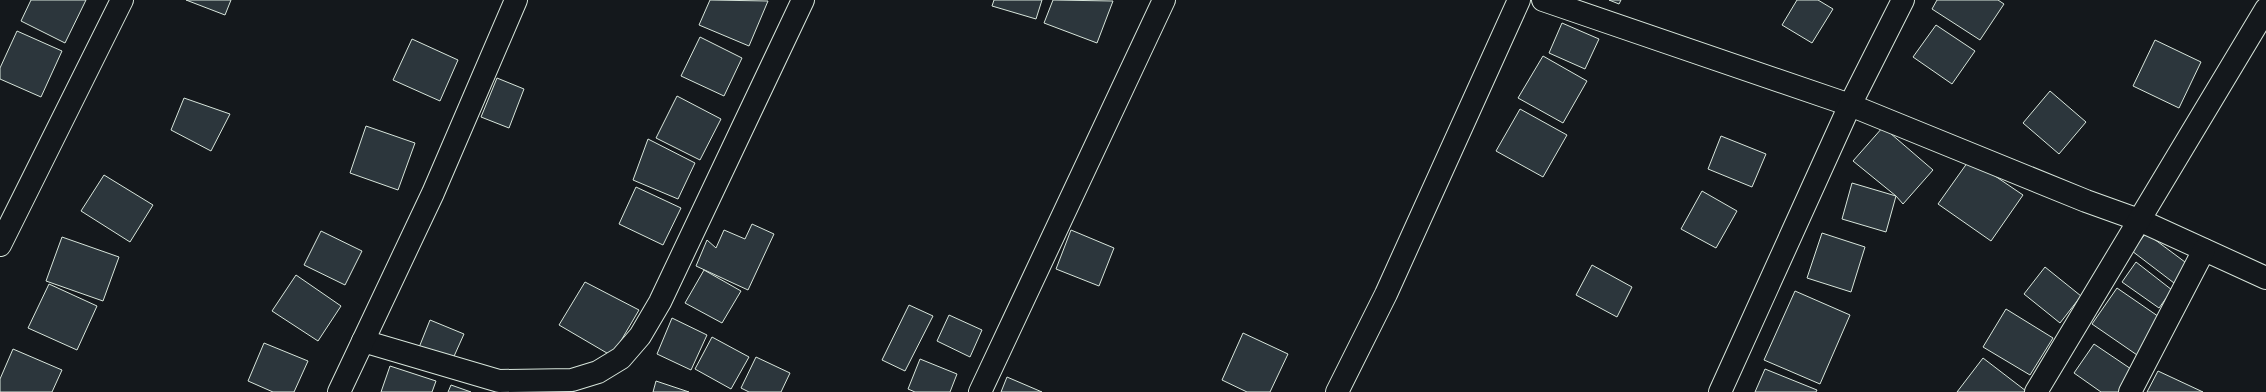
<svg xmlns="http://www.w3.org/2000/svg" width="2266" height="392" viewBox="0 0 2266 392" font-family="Overpass,sans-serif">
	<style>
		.building { fill: #2c363c; stroke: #d8e6dc }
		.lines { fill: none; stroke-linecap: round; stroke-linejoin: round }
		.minor-casing { stroke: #d8e6dc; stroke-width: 24 }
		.minor { stroke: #14181c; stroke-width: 22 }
	</style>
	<rect width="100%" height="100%" fill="#14181c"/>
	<g class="building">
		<polygon points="31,0 86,0 65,43 21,21"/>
		<polygon points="186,0 231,0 225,15"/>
		<polygon points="710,0 768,1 749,46 699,25"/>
		<polygon points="994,0 1042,0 1036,19 992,6"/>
		<polygon points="1053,0 1113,1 1097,43 1044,23"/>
		<polygon points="1609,0 1621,0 1619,4"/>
		<polygon points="1797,0 1818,0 1833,9 1812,43 1782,25"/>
		<polygon points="1937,0 1998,0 2004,4 1980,40 1932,9"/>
		<polygon points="1562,23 1599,39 1585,69 1549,53"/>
		<polygon points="1936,25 1975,51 1952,84 1913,57"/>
		<polygon points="17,31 62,51 41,97 0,79 0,68"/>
		<polygon points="700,37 742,58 724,96 681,76"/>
		<polygon points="412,39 458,60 440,101 393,80"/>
		<polygon points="2155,40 2201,62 2179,108 2133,86"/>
		<polygon points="1543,56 1587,81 1563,123 1518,98"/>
		<polygon points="497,78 524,89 509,128 481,117"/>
		<polygon points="2050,91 2086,122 2059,154 2023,123"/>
		<polygon points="677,96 721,119 700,160 656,138"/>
		<polygon points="184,98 230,114 211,151 171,130"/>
		<polygon points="1520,109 1567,135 1543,177 1496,151"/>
		<polygon points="366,126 415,143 398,190 350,173"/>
		<polygon points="1883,127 1933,170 1903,204 1896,196 1853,161"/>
		<polygon points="1721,136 1766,154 1752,187 1708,169"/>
		<polygon points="648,139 695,163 678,199 633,180"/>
		<polygon points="1970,159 2023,195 1991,241 1938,204"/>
		<polygon points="104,175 153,205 130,242 81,211"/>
		<polygon points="1852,183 1896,196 1886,232 1842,219"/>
		<polygon points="636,187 681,208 663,245 619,224"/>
		<polygon points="1702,191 1737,211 1716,248 1681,229"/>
		<polygon points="752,224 774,234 748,290 696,266 707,240 716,248 724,230 745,239"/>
		<polygon points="1071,230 1114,248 1099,286 1056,269"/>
		<polygon points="321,231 362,251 345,285 304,265"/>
		<polygon points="1822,233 1865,247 1851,292 1807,278"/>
		<polygon points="2146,233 2189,265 2174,283 2132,251"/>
		<polygon points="62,237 119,257 103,301 46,281"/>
		<polygon points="2136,262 2172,290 2159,308 2122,282"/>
		<polygon points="1592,265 1632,287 1617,317 1576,295"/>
		<polygon points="2045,267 2081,296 2060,323 2024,294"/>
		<polygon points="704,270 741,291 722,323 685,303"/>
		<polygon points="296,275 341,306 318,341 272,311"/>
		<polygon points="585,282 639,310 612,356 559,325"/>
		<polygon points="49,284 97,306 77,350 28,328"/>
		<polygon points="2117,288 2165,321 2140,357 2092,324"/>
		<polygon points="1795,291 1850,315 1820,384 1764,360"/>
		<polygon points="909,305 933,316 905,371 882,360"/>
		<polygon points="2006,309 2053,338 2030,375 1983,347"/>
		<polygon points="949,315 982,330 970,357 937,341"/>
		<polygon points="672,318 707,335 691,370 657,354"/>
		<polygon points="430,320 464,334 451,363 418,350"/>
		<polygon points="1243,333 1288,354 1270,392 1247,392 1222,380"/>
		<polygon points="712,337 749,357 731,389 695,369"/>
		<polygon points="264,343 308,361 294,392 273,392 248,381"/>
		<polygon points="2094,344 2134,371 2120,392 2101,392 2074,373"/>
		<polygon points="13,349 62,370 52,392 0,392 0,379"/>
		<polygon points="756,357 790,373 781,392 749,392 741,388"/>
		<polygon points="1983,358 2026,391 2025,392 1957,392"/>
		<polygon points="920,359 957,374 950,392 915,392 908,389"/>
		<polygon points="390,366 436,381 432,392 381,392"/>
		<polygon points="1765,369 1817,390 1816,392 1755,392"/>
		<polygon points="2158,371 2203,392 2147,392"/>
		<polygon points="1007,377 1042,392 1001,392"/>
		<polygon points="656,381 689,392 653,392"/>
		<polygon points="451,385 471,392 448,392"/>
	</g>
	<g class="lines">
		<g class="minor-casing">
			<g id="minor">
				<polyline points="1543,0 1850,105 2086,201 2139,220 2266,278"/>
				<polyline points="0,245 122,0"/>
				<polyline points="363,341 499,381 572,380 598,372 621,358 640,336 660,302 803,0"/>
				<polyline points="339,392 433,193 516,0"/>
				<polyline points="980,392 1164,0"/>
				<polyline points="1337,392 1386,294 1519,0"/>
				<polyline points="1720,392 1850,105 1903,0"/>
				<polyline points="2036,392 2266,9"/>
				<polyline points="2130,392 2204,250"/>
			</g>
		</g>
		<use href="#minor" class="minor"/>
	</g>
</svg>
